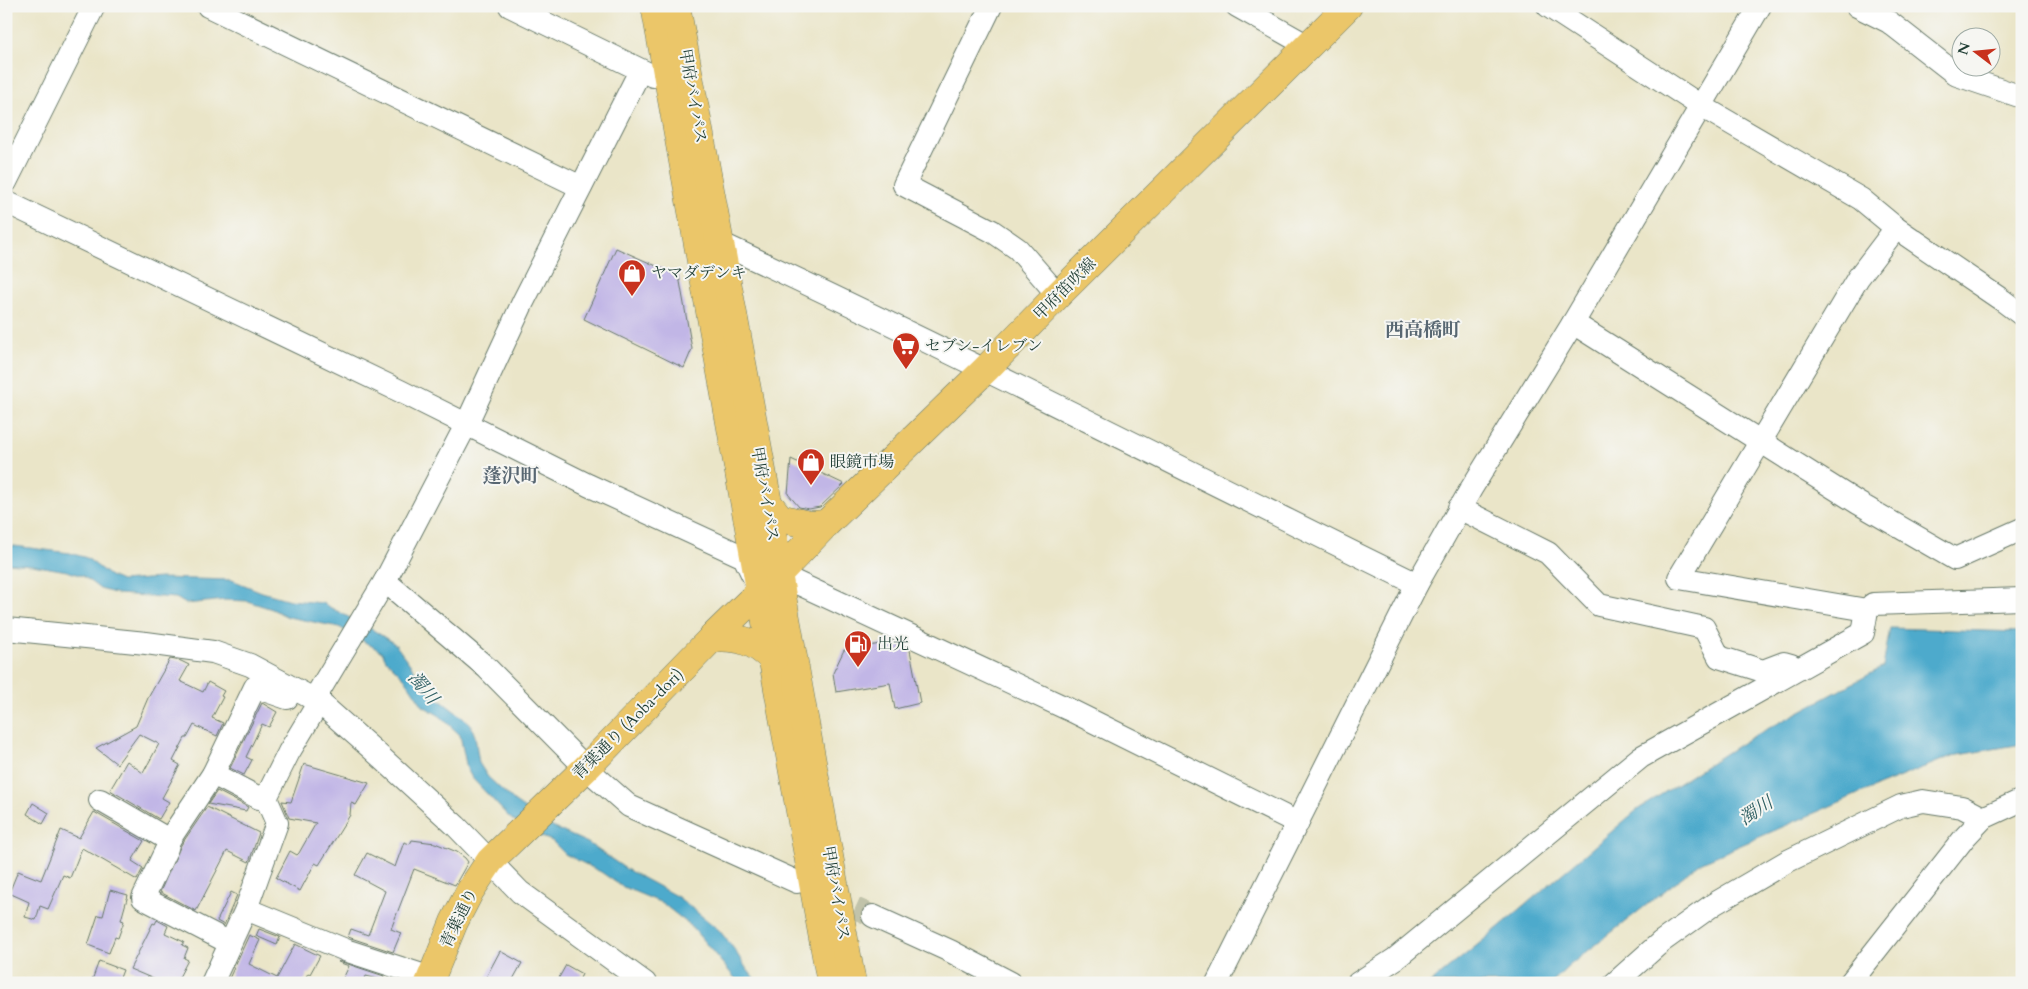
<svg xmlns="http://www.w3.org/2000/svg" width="2028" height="989" viewBox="0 0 2028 989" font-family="Cardo,'Noto Serif JP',serif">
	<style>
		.water { fill: #4eaacc; stroke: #367480 }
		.building { fill: #c1b6e6 }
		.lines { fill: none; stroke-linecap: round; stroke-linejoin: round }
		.minor-tunnel { stroke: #c1c3aa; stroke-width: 22; stroke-dasharray: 22 11; stroke-linecap: butt }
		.minor-casing { stroke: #667868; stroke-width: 24 }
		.major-casing { stroke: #667868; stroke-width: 29 }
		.highway-casing { stroke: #667868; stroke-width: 29 }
		.minor { stroke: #fff; stroke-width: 22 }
		.major { stroke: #ebc669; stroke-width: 28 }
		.highway { stroke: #ebc669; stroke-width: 28 }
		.labels { text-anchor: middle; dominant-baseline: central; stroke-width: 4; stroke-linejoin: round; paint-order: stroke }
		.street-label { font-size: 16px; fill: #1f3d34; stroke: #f6f6f2 }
		.poi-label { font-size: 16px; fill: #1f3d34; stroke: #f6f6f2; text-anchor: start }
		.water-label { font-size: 18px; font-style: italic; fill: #2d5e62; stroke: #f6f6f2 }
		.quarter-label { font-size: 19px; font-weight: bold; fill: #586772; stroke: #f6f6f2 }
	</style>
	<rect width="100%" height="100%" fill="#f6f6f2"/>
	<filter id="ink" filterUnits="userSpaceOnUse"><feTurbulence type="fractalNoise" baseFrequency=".02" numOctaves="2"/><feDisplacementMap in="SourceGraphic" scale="10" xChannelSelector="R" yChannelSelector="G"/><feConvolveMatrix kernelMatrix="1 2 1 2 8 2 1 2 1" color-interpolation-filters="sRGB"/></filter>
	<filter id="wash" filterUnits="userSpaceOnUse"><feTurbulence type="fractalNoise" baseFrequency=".0096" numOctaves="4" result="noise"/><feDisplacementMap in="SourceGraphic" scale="20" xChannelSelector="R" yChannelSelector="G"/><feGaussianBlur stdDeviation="1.12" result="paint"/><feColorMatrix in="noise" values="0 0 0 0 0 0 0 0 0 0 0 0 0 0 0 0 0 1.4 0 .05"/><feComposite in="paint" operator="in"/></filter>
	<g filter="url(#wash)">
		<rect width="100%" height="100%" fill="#eae5c8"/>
		<g class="water">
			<polygon points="6,545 70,553 87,558 110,576 121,581 160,578 232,580 262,592 290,600 322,603 373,630 395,644 432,694 470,723 475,736 479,763 488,777 515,802 548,825 588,843 626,869 678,897 719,930 734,949 746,968 758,983 739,983 691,926 662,903 621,886 601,872 565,854 552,841 527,831 509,817 472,778 467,769 460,735 440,716 423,706 405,679 386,660 382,652 339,627 288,617 272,609 247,601 225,600 186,604 176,598 118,594 100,589 83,576 67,571 32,565 6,563"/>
			<polygon points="1890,628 2022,632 2022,744 1952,756 1858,794 1700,863 1570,965 1551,983 1430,983 1486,938 1637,810 1745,741 1883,667"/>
		</g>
		<g id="blocks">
			<g class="building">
				<polygon points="616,248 679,276 692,349 684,368 584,319"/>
				<polygon points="791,459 844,484 820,507 809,509 799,507 788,494"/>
				<polygon points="893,642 910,650 920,703 895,709 890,683 836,692 833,673 844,650"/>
				<polygon points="170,659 181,661 189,665 180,681 203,692 208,682 224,691 221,696 223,697 212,718 223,723 217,736 194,725 187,738 185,738 173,761 180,765 162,798 169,802 159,819 110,790 127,761 143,773 159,744 139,734 117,764 96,748 136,726 148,698"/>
				<polygon points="262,703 277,712 269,727 262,724 246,757 252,760 244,775 230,768"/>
				<polygon points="304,764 369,783 356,805 351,803 350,815 319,865 315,863 300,891 276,878 290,851 297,855 299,853 316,823 289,818 282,801 291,802"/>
				<polygon points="217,791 248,807 246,811 208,804"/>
				<polygon points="33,803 49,813 43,824 27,814"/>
				<polygon points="207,807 259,833 249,862 227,851 196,911 160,892 181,845"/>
				<polygon points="94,812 144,841 132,861 143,868 137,880 82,848 70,878 63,875 48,909 40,906 36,920 25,917 29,902 9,893 18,871 41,880 61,830 79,838"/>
				<polygon points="412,840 435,843 457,852 465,858 468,862 455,885 414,869 391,929 401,933 393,952 348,937 351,929 368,935 385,891 355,875 367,853 395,867 404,842 410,844"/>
				<polygon points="110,890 128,895 121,920 124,921 118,938 115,937 109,953 88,945 98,915 103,916"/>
				<polygon points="231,892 237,895 224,925 217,921"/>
				<polygon points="157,920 168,926 165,933 184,942 182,945 188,948 184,958 188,960 176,983 163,983 130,969 153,923 155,924"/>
				<polygon points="259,929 280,937 277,945 256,936"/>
				<polygon points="249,935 260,940 249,964 277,978 295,944 320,956 310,974 308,973 303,983 227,983"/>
				<polygon points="500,951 522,963 511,983 483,983"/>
				<polygon points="99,961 123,970 118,983 91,983"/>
				<polygon points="338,962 339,961 384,976 382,980 366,976 363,983 341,983 349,966"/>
				<polygon points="566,965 582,974 578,983 556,983"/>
			</g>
		</g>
	</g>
	<g filter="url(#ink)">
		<use href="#blocks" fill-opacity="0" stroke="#667868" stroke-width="1"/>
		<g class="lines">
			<polyline class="minor-tunnel" points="825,895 873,916"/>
			<g class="minor-casing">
				<g id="minor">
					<polyline points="208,6 581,187"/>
					<polyline points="510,6 653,76"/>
					<polyline points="991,6 904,185 992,231 1018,249 1058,295"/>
					<polyline points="1237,6 1308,46"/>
					<polyline points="1548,6 1701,106 1861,199 1896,228 2002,300 2022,315"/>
					<polyline points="1857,6 1889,22 1957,75 2022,97"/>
					<polyline points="6,182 94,6"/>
					<polyline points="6,202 400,391 588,485 744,557 755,580"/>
					<path d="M720 243C955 352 1184 470 1417 584"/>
					<polyline points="1573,323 1858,503 1955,559 2022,529"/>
					<polyline points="1459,508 1548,553 1599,605 1704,628 1719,657 1763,671 1784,663 1791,665"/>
					<polyline points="778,574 1068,709 1298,823"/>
					<polyline points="385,581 487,668 586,768 629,806 797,882"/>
					<polyline points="1867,610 1679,578 1858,278 1896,228"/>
					<polyline points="6,629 146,643 213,652 250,665 319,702 372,749 456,826 520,892 645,983"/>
					<polyline points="213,774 259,798 266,798"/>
					<polyline points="100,800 169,840 213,774 255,687 287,698"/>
					<polyline points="169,840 167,848 143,898 230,943"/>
					<polyline points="246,909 348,951 431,978"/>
					<polyline points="873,916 950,951 1011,983"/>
					<polyline points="212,983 246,909 277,823 266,798 289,752 319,702 319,691 385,581 467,423 523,302 640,71"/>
					<polyline points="1217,983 1417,584 1471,489 1573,323 1760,6"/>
					<polyline points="1358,983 1395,959 1641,757 1863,633 1867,610 1873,604 2022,599"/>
					<polyline points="1615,983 1661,942 1714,904 1786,862 1901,806 1923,801 1962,807 1983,818"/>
					<polyline points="1850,983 1965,837 1983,818 2022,800"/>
				</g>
			</g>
			<g class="major-casing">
				<polyline id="major" points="429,983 454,922 470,891 490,861 586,768 712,638 778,574 826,524 986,369 1058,295 1348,6"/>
			</g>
			<g class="highway-casing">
				<g id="highway">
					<polyline points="655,6 831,983"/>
					<polyline points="676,6 768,503 778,574 852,983"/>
					<polyline points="768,503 780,518 809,525 826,524"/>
					<path d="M712 638C737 636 756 641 773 660"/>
				</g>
			</g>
			<use href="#minor" class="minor"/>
			<use href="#major" class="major"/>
			<use href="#highway" class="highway"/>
		</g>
	</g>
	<defs>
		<g id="shop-pin" transform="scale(1.4375)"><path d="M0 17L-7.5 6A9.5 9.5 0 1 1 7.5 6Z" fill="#c8321e" stroke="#f6f6f2"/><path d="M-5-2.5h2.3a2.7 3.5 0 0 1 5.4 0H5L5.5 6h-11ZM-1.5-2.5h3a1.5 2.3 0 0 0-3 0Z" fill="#fff"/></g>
		<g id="supermarket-pin" transform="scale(1.4375)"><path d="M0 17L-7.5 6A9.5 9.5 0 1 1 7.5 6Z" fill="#c8321e" stroke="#f6f6f2"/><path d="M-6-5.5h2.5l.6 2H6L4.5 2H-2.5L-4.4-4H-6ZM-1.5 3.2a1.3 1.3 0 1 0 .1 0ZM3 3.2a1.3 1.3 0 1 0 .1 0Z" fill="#fff"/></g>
		<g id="fuel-pin" transform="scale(1.4375)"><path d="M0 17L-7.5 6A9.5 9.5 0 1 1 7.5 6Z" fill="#c8321e" stroke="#f6f6f2"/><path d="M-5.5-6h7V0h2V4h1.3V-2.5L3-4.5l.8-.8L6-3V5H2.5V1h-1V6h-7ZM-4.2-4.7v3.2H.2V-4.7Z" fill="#fff"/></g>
	</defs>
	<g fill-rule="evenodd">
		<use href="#shop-pin" x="632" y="273"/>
		<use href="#supermarket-pin" x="906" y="346"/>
		<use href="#shop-pin" x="811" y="462"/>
		<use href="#fuel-pin" x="858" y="644"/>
	</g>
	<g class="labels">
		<g class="street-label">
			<text transform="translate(693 96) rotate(80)">甲府バイパス</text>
			<text transform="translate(1065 289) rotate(-45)">甲府笛吹線</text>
			<text transform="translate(765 494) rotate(80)">甲府バイパス</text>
			<text transform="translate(628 724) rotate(-45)">青葉通り (Aoba-dori)</text>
			<text transform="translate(836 893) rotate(80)">甲府バイパス</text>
			<text transform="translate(459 918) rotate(-64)">青葉通り</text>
		</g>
		<g class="poi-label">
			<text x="651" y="273">ヤマダデンキ</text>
			<text x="925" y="346">セブン-イレブン</text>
			<text x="830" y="462">眼鏡市場</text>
			<text x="877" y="644">出光</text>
		</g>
		<g class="water-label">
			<text transform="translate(423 688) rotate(50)">濁川</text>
			<text transform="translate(1756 811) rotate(-33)">濁川</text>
		</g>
		<g class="quarter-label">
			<text x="1423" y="330">西高橋町</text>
			<text x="511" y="476">蓬沢町</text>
		</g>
	</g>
	<rect width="2028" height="989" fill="none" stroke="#f6f6f2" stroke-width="25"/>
	<g transform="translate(1976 52) rotate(286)"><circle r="24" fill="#f6f6f2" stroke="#a0aca6"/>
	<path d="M0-4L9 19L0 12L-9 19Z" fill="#c8321e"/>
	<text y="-8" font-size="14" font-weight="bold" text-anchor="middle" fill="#1f3d34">N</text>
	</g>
</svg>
